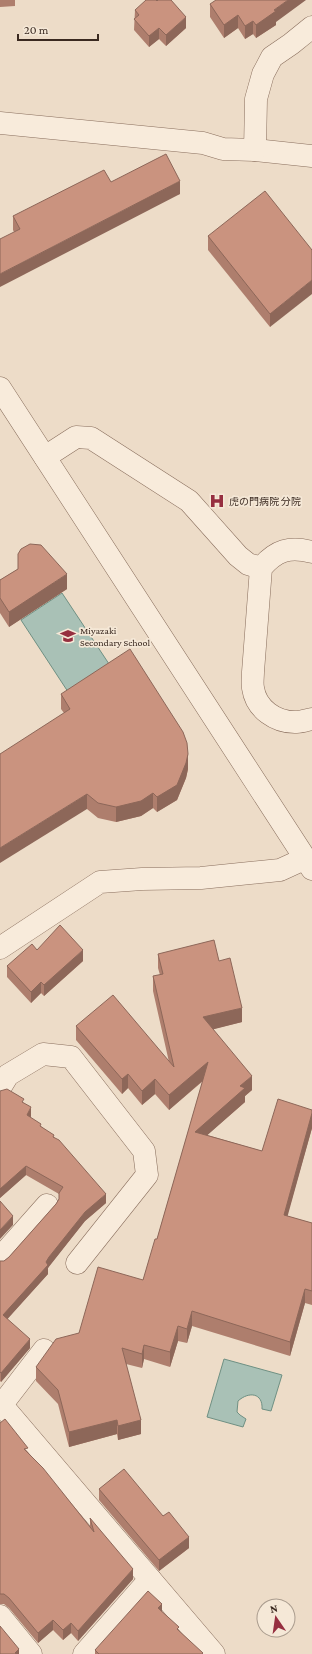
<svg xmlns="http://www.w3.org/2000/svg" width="312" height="1654" viewBox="0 0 312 1654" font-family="'Crimson Pro','Noto Sans JP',serif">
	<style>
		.water { fill: #a9c1b6; stroke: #6f9083 }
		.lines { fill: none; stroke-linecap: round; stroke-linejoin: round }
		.minor-casing { stroke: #896e5d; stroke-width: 23 }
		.minor { stroke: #f8ebdb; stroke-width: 22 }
		.wall { fill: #ae7e6d }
		.shaded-wall { fill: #8d6759 }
		.building { fill: #ca937f; stroke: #8d6759 }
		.labels { text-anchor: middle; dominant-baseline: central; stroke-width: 3.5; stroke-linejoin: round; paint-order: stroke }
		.poi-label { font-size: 10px; fill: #3a2920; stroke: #f5e8d7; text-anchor: start }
	</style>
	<rect width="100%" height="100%" fill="#eddcc8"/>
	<g class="water">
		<polygon points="62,593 115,673 74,701 21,620"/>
		<path d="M224 1359 282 1375 271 1411 262 1409C263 1393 249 1391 238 1401L237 1412 240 1415 246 1419 243 1427 207 1417Z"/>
	</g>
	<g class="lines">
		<g class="minor-casing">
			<g id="minor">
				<polyline points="0,123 203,143 223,149 255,150 312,156"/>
				<polyline points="255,150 256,99 263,74 272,57 291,44 312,27"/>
				<polyline points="0,388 312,869"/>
				<polyline points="45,457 76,437 91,438 189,501 238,556 248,564 261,568"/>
				<path d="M312 552C290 546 276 550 261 568L253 672C253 677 252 683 253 688 256 709 276 723 297 722 302 722 307 720 312 719"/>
				<polyline points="0,948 100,882 142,879 201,878 280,870 304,859"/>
				<polyline points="0,1088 8,1075 43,1054 71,1057 144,1151 147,1175 77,1263"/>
				<polyline points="0,1258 47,1205"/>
				<polyline points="0,1403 214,1654"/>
				<polyline points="0,1407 44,1350"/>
				<polyline points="0,1616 31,1654"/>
				<polyline points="84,1654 150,1579"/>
			</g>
		</g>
		<use href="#minor" class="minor"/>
	</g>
	<g class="wall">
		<polygon points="0,0 15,0 15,6 0,7"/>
		<polygon points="210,4 276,22 276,25 256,38 253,34 245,39 238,28 224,38 210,17"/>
		<polygon points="135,10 186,28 166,46 159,39 149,47 134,30"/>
		<polygon points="111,182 180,194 14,232 13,230 13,216"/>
		<polygon points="208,236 312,250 270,327 208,250"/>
		<polygon points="18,569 67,589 9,627 0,613 0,580"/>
		<polygon points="61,694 188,769 186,778 177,800 157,812 153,808 141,816 116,822 98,818 87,809 64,713 61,709"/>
		<polygon points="37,950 83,961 44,996 41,993 31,1003 7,977 7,966"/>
		<polygon points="158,954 219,961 242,1022 213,1029 252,1090 245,1096 245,1102 207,1135 262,1151 312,1110 312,1128 287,1216 312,1223 312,1305 305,1303 290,1356 192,1326 187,1343 178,1341 170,1367 144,1359 142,1368 126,1364 141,1434 118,1440 117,1434 69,1447 58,1404 36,1381 36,1367 79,1333 143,1280 157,1239 203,1081 169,1110 155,1094 142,1105 128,1088 122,1094 76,1040 76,1026 169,1062 153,991 153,976 160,975 158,968"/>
		<polygon points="0,1091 24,1103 31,1116 31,1118 54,1137 106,1203 85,1221 49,1266 48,1268 48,1274 7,1319 30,1348 1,1382 0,1381 0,1261 4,1261 9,1257 56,1204 59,1199 59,1194 26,1175 0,1198"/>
		<polygon points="0,1423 28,1452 90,1528 90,1518 133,1579 78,1641 71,1633 63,1640 53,1630 38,1643 9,1608 4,1604 0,1604"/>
		<polygon points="99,1489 163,1516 189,1548 159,1571 99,1500"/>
		<polygon points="162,1612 179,1631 203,1654 95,1654 95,1650"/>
	</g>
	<g class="shaded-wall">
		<polygon points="288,0 306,0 276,22 276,25 256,38 256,25 274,10"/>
		<polygon points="238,15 238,28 224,38 224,25"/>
		<polygon points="186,17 186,28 166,46 166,35"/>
		<polygon points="253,21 253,34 245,39 245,26"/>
		<polygon points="159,28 159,39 149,47 149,36"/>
		<polygon points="180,181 180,194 0,287 0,274"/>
		<polygon points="312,280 312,294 270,327 270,314"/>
		<polygon points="67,574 67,589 9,627 9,612"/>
		<polygon points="188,754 188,769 186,778 177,800 157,812 157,797"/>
		<polygon points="153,793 153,808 141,816 116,822 116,807"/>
		<polygon points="87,794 87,809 0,863 0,848"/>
		<polygon points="83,950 83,961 44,996 44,985"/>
		<polygon points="41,982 41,993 31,1003 31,992"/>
		<polygon points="242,1008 242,1022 203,1032 203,1017"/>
		<polygon points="208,1062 208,1076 169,1110 169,1095"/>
		<polygon points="128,1074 128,1088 122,1094 122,1079"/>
		<polygon points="252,1076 252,1090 245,1096 245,1102 195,1146 195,1132 240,1086"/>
		<polygon points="155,1079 155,1094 142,1105 142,1091"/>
		<polygon points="31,1107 31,1116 27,1124 27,1115"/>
		<polygon points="312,1113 312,1128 284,1229 284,1215"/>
		<polygon points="26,1166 26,1175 0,1198 0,1189"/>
		<polygon points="106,1194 106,1203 85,1221 48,1268 48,1274 3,1324 3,1315 46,1262 49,1257 85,1212"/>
		<polygon points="13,1216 13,1225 0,1239 0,1230"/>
		<polygon points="305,1289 305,1303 290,1356 290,1342"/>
		<polygon points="192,1311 192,1326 187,1343 187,1329"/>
		<polygon points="178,1326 178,1341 170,1367 170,1352"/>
		<polygon points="30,1339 30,1348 1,1382 1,1373"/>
		<polygon points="144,1345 144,1359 142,1368 142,1354"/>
		<polygon points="117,1420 117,1434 69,1447 69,1432"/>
		<polygon points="141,1420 141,1434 118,1440 118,1426"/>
		<polygon points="189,1537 189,1548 159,1571 159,1560"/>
		<polygon points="133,1569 133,1579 78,1641 78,1631"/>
		<polygon points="162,1604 162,1614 158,1608"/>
		<polygon points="53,1620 53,1630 38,1643 38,1633"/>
		<polygon points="71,1623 71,1633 63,1640 63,1630"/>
		<polygon points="19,1649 19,1654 15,1654 15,1653"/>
	</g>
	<g class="building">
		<polygon points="146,0 156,0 157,1 158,0 171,0 186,17 166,35 159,28 149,36 134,19 139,15 135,10"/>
		<polygon points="216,0 288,0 274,10 276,11 256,25 253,21 245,26 238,15 224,25 210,4"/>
		<polygon points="166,154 180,181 0,274 0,239 20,229 13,216 104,170 111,182"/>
		<polygon points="265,191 312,250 312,280 270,314 208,236"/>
		<polygon points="30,544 41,545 67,574 9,612 0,598 0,580 18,569 18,554 21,549"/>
		<polygon points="130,649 183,732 187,743 188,754 186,763 177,785 157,797 153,793 141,801 116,807 98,803 87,794 0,848 0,754 70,709 61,694"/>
		<polygon points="60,925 83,950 44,985 41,982 31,992 7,966 32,944 37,950"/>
		<polygon points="214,940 219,961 230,958 242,1008 203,1017 252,1076 240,1086 245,1088 195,1132 262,1151 278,1099 312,1110 312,1113 284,1215 312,1223 312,1291 305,1289 290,1342 192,1311 187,1329 178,1326 170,1352 144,1345 142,1354 122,1348 141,1420 118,1426 117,1420 69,1432 58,1390 36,1367 56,1339 79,1333 98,1267 143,1280 155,1239 157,1239 208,1062 169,1095 155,1079 142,1091 128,1074 122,1079 76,1026 113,995 174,1067 153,976 163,974 158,954"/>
		<polygon points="7,1089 24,1099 22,1102 31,1107 27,1115 41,1124 40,1126 54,1135 53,1137 59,1140 106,1194 85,1212 49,1257 46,1262 48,1265 3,1315 30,1339 1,1373 0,1372 0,1261 4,1261 9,1257 56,1204 59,1199 59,1193 63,1187 26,1166 0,1189 0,1091"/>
		<polygon points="0,1201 13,1216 0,1230"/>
		<polygon points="5,1419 28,1448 24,1449 43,1468 94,1532 90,1518 133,1569 78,1631 71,1623 63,1630 53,1620 38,1633 9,1598 4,1594 0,1594 0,1423"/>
		<polygon points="124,1469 163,1516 169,1512 189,1537 159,1560 99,1489"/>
		<polygon points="148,1591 162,1604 158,1608 179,1627 177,1629 203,1653 202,1654 99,1654 95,1650"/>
		<polygon points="0,1626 19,1649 15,1653 17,1654 0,1654"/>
	</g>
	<defs>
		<g id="hospital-bare" transform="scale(1.2)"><path d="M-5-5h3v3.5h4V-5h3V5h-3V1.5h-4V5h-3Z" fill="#962f40" stroke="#f5e8d7" stroke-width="2.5" paint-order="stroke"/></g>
		<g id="school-bare" transform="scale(1.2)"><path d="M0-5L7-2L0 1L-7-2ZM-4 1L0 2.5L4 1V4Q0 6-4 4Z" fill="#962f40" stroke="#f5e8d7" stroke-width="2.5" paint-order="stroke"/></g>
	</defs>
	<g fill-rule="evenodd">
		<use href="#hospital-bare" x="217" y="501"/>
		<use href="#school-bare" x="68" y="636"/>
	</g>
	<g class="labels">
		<g class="poi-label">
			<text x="229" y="501">虎の門病院 分院</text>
			<text x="80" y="630">Miyazaki<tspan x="80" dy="12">Secondary School</tspan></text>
		</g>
	</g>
	<g transform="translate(276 1618) rotate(347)"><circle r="19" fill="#f5e8d7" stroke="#aa9c8e"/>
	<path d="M0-3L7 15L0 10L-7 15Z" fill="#962f40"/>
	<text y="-6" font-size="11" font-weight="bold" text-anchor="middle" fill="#3a2920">N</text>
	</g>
	<path d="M18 34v6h80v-6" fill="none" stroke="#3a2920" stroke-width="2"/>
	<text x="24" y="34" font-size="12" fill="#3a2920" stroke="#f5e8d7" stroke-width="3" paint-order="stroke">20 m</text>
</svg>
